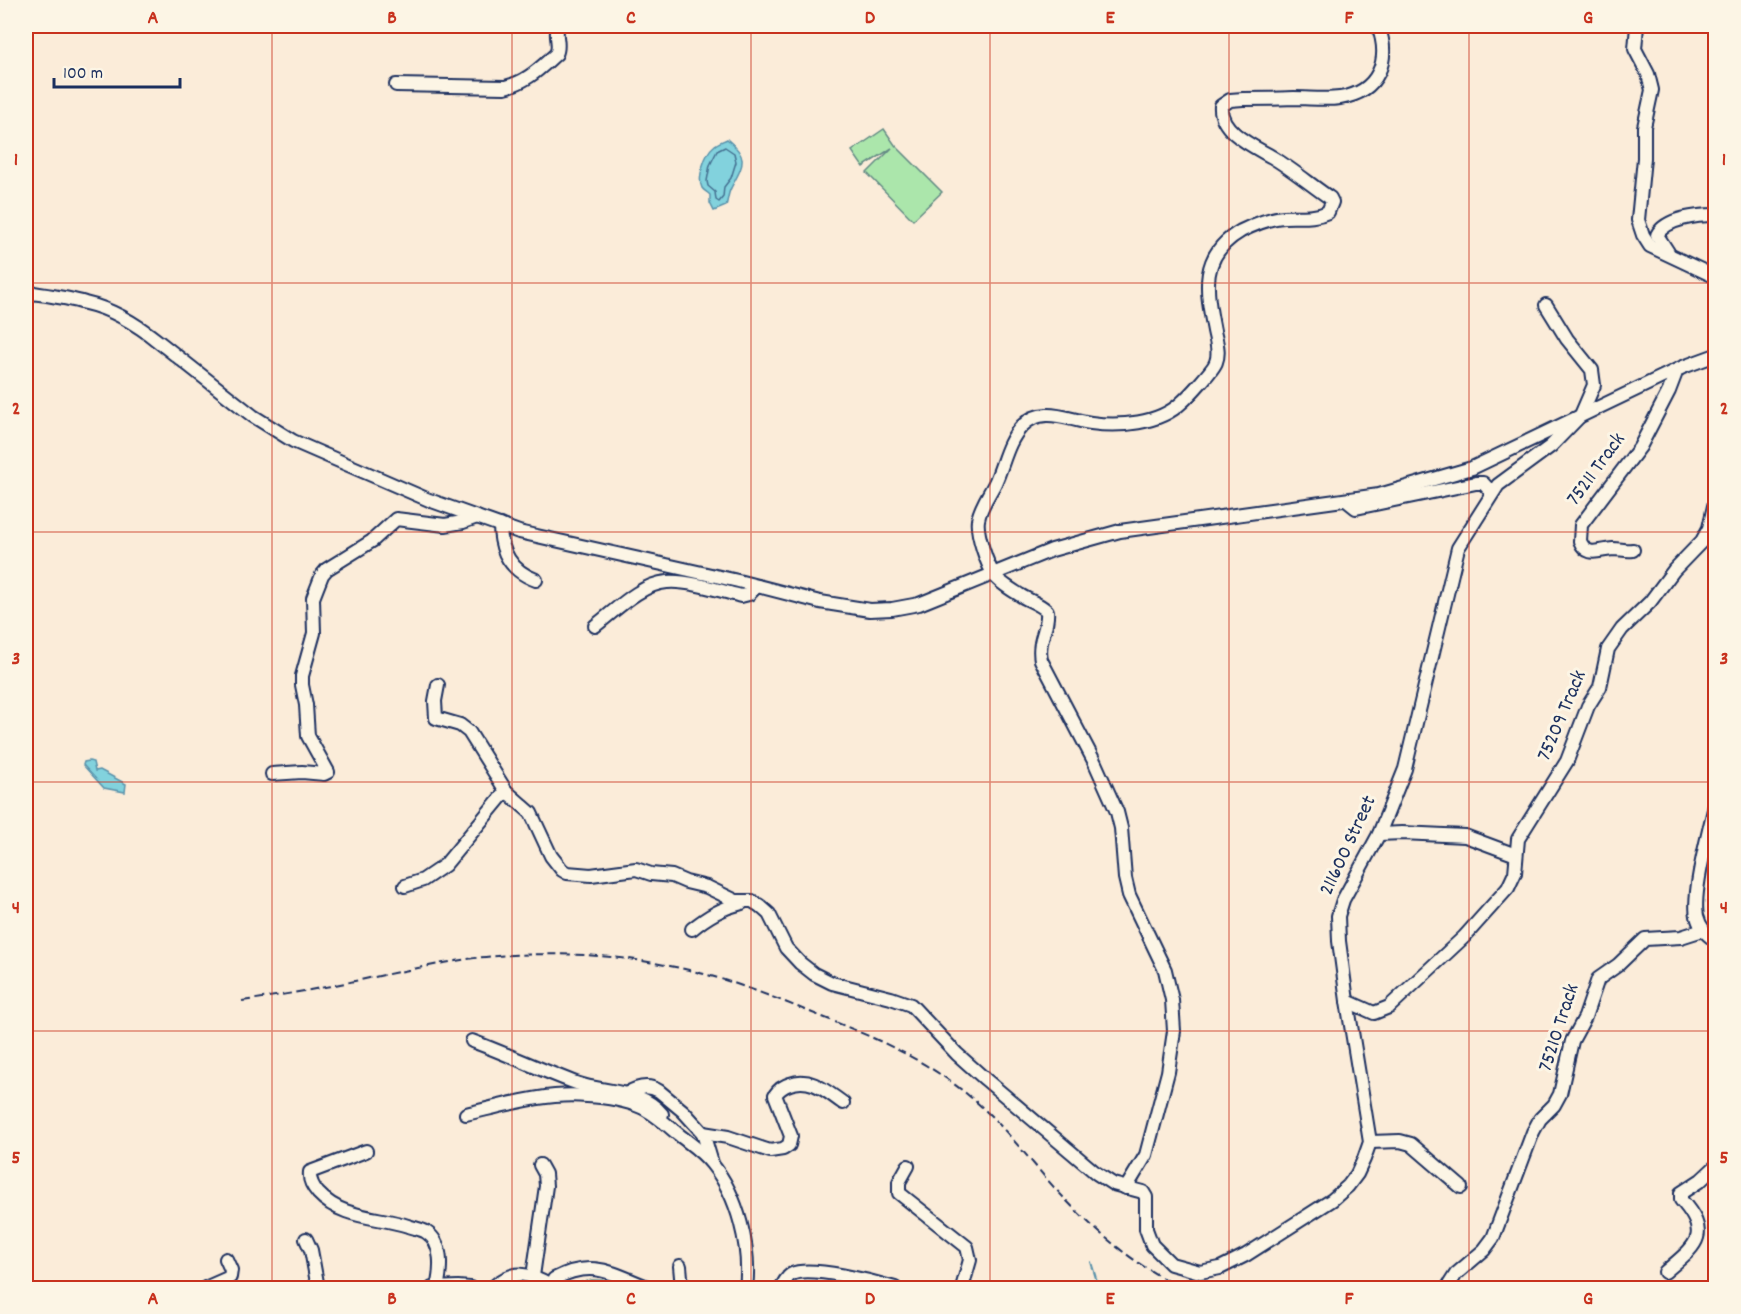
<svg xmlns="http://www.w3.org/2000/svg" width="1741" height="1314" viewBox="0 0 1741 1314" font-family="Dekko,sans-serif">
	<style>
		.green { fill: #abe6ab; stroke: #638a84; stroke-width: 1.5 }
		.water { fill: #82d2dd; stroke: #5991aa; stroke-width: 1.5 }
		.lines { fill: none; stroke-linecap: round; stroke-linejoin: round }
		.shore { stroke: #447091; stroke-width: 1.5 }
		.stream { stroke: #5991aa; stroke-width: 2 }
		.minor-casing { stroke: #1b2f5e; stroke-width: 16 }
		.minor { stroke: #fcf5e5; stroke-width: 12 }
		.rail { stroke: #1b2f5e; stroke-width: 2; stroke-dasharray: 9 4.5; stroke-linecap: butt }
		.grid { fill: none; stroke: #c8321e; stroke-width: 1.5; stroke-opacity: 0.55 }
		.labels { text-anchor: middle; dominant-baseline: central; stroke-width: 6; stroke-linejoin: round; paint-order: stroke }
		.street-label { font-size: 21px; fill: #1b2f5e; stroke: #fcf5e5 }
		.neatline { fill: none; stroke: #c8321e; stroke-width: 2 }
		.grid-label { font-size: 20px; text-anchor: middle; font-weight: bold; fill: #c8321e }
	</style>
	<rect width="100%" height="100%" fill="#fbecd9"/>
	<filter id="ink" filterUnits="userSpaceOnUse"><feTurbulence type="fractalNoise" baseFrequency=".0167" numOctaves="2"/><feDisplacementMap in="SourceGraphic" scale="12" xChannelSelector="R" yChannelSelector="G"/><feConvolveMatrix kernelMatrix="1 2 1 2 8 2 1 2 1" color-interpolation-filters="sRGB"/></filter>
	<g filter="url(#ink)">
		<g class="green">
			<polygon points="884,129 895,145 942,192 913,220 867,173 892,148 863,167 852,151"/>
			<path d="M592 1280C603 1280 616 1280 625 1288H567L578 1283Z"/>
		</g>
		<g class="water">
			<path d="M727 139C750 158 743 165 731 188 728 193 728 200 726 206L714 211 710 203V195C707 192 704 191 702 188 697 178 705 153 714 146 717 143 723 141 727 139Z"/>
			<polygon points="89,761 93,762 95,771 100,770 126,784 125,792 104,788 83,765 84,762"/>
		</g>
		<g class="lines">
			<polygon class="shore" points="725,147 734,153 736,162 731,178 724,187 723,197 719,202 716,200 715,192 708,186 707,181 710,165 717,151"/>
			<polyline class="stream" points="1091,1262 1099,1288"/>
			<g class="minor-casing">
				<g id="minor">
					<polyline points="1637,26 1635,49 1648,74 1652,90 1644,127 1644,158 1638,220 1643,235 1650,246 1716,277"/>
					<path d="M396 85 505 87C527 82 540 68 556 54 561 45 554 35 558 26"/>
					<path d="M1668 252 1657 235C1666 218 1698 215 1716 215"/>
					<path d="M26 292C45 295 66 297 85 303 112 309 138 325 159 342L253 416 293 441 429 500 519 532 738 581 820 602 870 610 892 609 919 604 1052 550 1120 531 1379 495 1472 468 1683 367 1716 355"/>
					<polyline points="1346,500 1356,508 1476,483 1483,483 1492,493"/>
					<path d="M500 525C500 552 511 571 536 580"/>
					<path d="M1633 550C1626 551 1620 549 1613 549 1599 550 1587 558 1580 541L1581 525 1640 447 1669 391 1677 370"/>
					<path d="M595 626C615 611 640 584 667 582 687 580 721 591 741 596L749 594 757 586"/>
					<polyline points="438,685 435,701 436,718 460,725 469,732 506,791"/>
					<polyline points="272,774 302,772 324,774 328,772 308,736 306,705 302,685 302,676 314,633 313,598 322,575 327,569 372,541 396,519 445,525 463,522 477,517"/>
					<path d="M1716 801C1710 828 1692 891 1697 916 1700 928 1706 934 1716 941"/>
					<polyline points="1379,834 1402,833 1465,836 1516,855"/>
					<polyline points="405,886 423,880 445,865 506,791 531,813 551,856 562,870 567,873 591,875 636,869 651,874 672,876 686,882 707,887 736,901 752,901 760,906 769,914 786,948 800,963 814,974 832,983 891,998 911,1005 957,1054 985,1079 1096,1173 1113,1184 1143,1192 1146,1197 1146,1229 1152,1245 1171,1264 1200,1272 1220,1268 1246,1255 1332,1200 1348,1186 1357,1174 1364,1159 1370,1142 1347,1001 1339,941 1338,916 1343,900 1379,834 1405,769 1458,548 1498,485 1551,446 1581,415 1594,385 1592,370 1567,339 1546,305"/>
					<path d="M692 929C708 916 722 908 742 903"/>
					<polyline points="1347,1001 1374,1013 1389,1007 1464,937 1508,888 1515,873 1518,839 1567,761 1588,706 1600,687 1608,649 1622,629 1650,602 1674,570 1702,541 1709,528 1716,497"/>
					<path d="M472 1041C507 1054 541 1070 576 1083 604 1093 642 1089 662 1114"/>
					<path d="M626 1094C637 1087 648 1084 659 1091L683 1111 703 1133 712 1163"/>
					<path d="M466 1114C505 1105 547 1092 587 1096 604 1097 625 1100 641 1107 654 1113 666 1124 678 1134 689 1143 703 1152 712 1164 738 1196 751 1248 746 1288"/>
					<path d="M703 1133 728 1137 770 1151 783 1149 789 1145 791 1136 775 1095C779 1089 783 1086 790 1084 811 1076 827 1092 843 1103"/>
					<polyline points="1370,1142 1400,1141 1411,1144 1461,1187"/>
					<path d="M366 1151 310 1172C309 1181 313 1187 318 1193 342 1219 377 1216 408 1226 413 1228 421 1229 426 1232 444 1243 441 1271 437 1288"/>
					<polyline points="908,1166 899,1182 899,1193 967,1247 970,1260 962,1288"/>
					<path d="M1126 1188 1146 1155 1168 1072 1174 1031 1172 1000 1165 970 1129 895 1125 878 1121 828 1117 812 1095 763 1041 660C1037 639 1049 628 1047 611 1039 603 1029 601 1020 595 1012 590 1000 583 995 576 987 566 976 532 978 520 980 507 989 495 995 483 1004 463 1007 442 1022 426 1042 405 1068 420 1091 423 1119 427 1159 424 1181 403 1188 397 1214 369 1216 362 1220 352 1216 341 1214 331 1206 290 1199 255 1241 231 1253 225 1269 218 1284 217 1299 216 1313 219 1328 212L1332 202 1330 198C1311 185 1292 169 1272 157 1255 147 1219 132 1221 106L1230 100 1243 99C1260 99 1277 99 1294 98 1309 98 1325 100 1340 98 1379 92 1391 60 1378 26"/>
					<polyline points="306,1239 311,1250 318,1288"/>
					<polyline points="680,1266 682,1288"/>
					<path d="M1665 1272C1695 1246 1713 1236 1681 1200V1193L1701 1180 1716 1166"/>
					<polyline points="533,1276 546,1186 545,1174 540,1165"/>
					<polyline points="205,1288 230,1277 231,1270 226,1259"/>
					<polyline points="432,1288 458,1287 470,1288"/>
					<path d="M492 1288C514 1268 528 1273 551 1286"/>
					<path d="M551 1288 554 1279C593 1258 613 1274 650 1288"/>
					<path d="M781 1288C784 1283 787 1276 792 1274 810 1265 875 1282 895 1288"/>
					<polyline points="1447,1288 1456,1274 1484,1250 1493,1238 1533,1132 1540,1119 1554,1105 1560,1094 1572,1041 1585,1017 1598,979 1618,965 1645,939 1681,937 1703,930"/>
				</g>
			</g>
			<use href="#minor" class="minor"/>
			<path class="rail" d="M242 1001C294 994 346 983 398 972 430 966 463 958 497 956 554 952 613 954 670 966 718 975 765 994 810 1012 866 1034 921 1056 968 1095 1005 1125 1032 1165 1065 1199 1099 1235 1137 1266 1181 1288"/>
		</g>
	</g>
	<path class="grid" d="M272 26V1288M512 26V1288M751 26V1288M990 26V1288M1229 26V1288M1469 26V1288M26 283H1716M26 532H1716M26 782H1716M26 1031H1716"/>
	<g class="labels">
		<g class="street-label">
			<text transform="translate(1597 470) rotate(-54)">75211 Track</text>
			<text transform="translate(1563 716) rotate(-67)">75209 Track</text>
			<text transform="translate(1349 846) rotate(-65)">211600 Street</text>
			<text transform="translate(1560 1028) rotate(-72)">75210 Track</text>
		</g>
	</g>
	<rect width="1741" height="1314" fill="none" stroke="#fcf5e5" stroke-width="66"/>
	<path d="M54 78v9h126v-9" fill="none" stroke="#1b2f5e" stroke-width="3"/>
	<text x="63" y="78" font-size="18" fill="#1b2f5e" stroke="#fcf5e5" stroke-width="4.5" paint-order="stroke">100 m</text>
	<rect x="33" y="33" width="1675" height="1248" class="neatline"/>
	<g class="grid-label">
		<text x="153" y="23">A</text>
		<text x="392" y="23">B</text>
		<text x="631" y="23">C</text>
		<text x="870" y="23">D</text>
		<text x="1110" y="23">E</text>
		<text x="1349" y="23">F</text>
		<text x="1588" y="23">G</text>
		<text x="16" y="165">1</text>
		<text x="1724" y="165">1</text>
		<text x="16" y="414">2</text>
		<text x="1724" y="414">2</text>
		<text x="16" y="664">3</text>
		<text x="1724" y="664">3</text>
		<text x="16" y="913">4</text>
		<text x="1724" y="913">4</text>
		<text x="16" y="1163">5</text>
		<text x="1724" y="1163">5</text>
		<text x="153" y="1304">A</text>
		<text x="392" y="1304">B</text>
		<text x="631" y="1304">C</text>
		<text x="870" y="1304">D</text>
		<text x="1110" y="1304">E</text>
		<text x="1349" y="1304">F</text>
		<text x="1588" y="1304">G</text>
	</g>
</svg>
